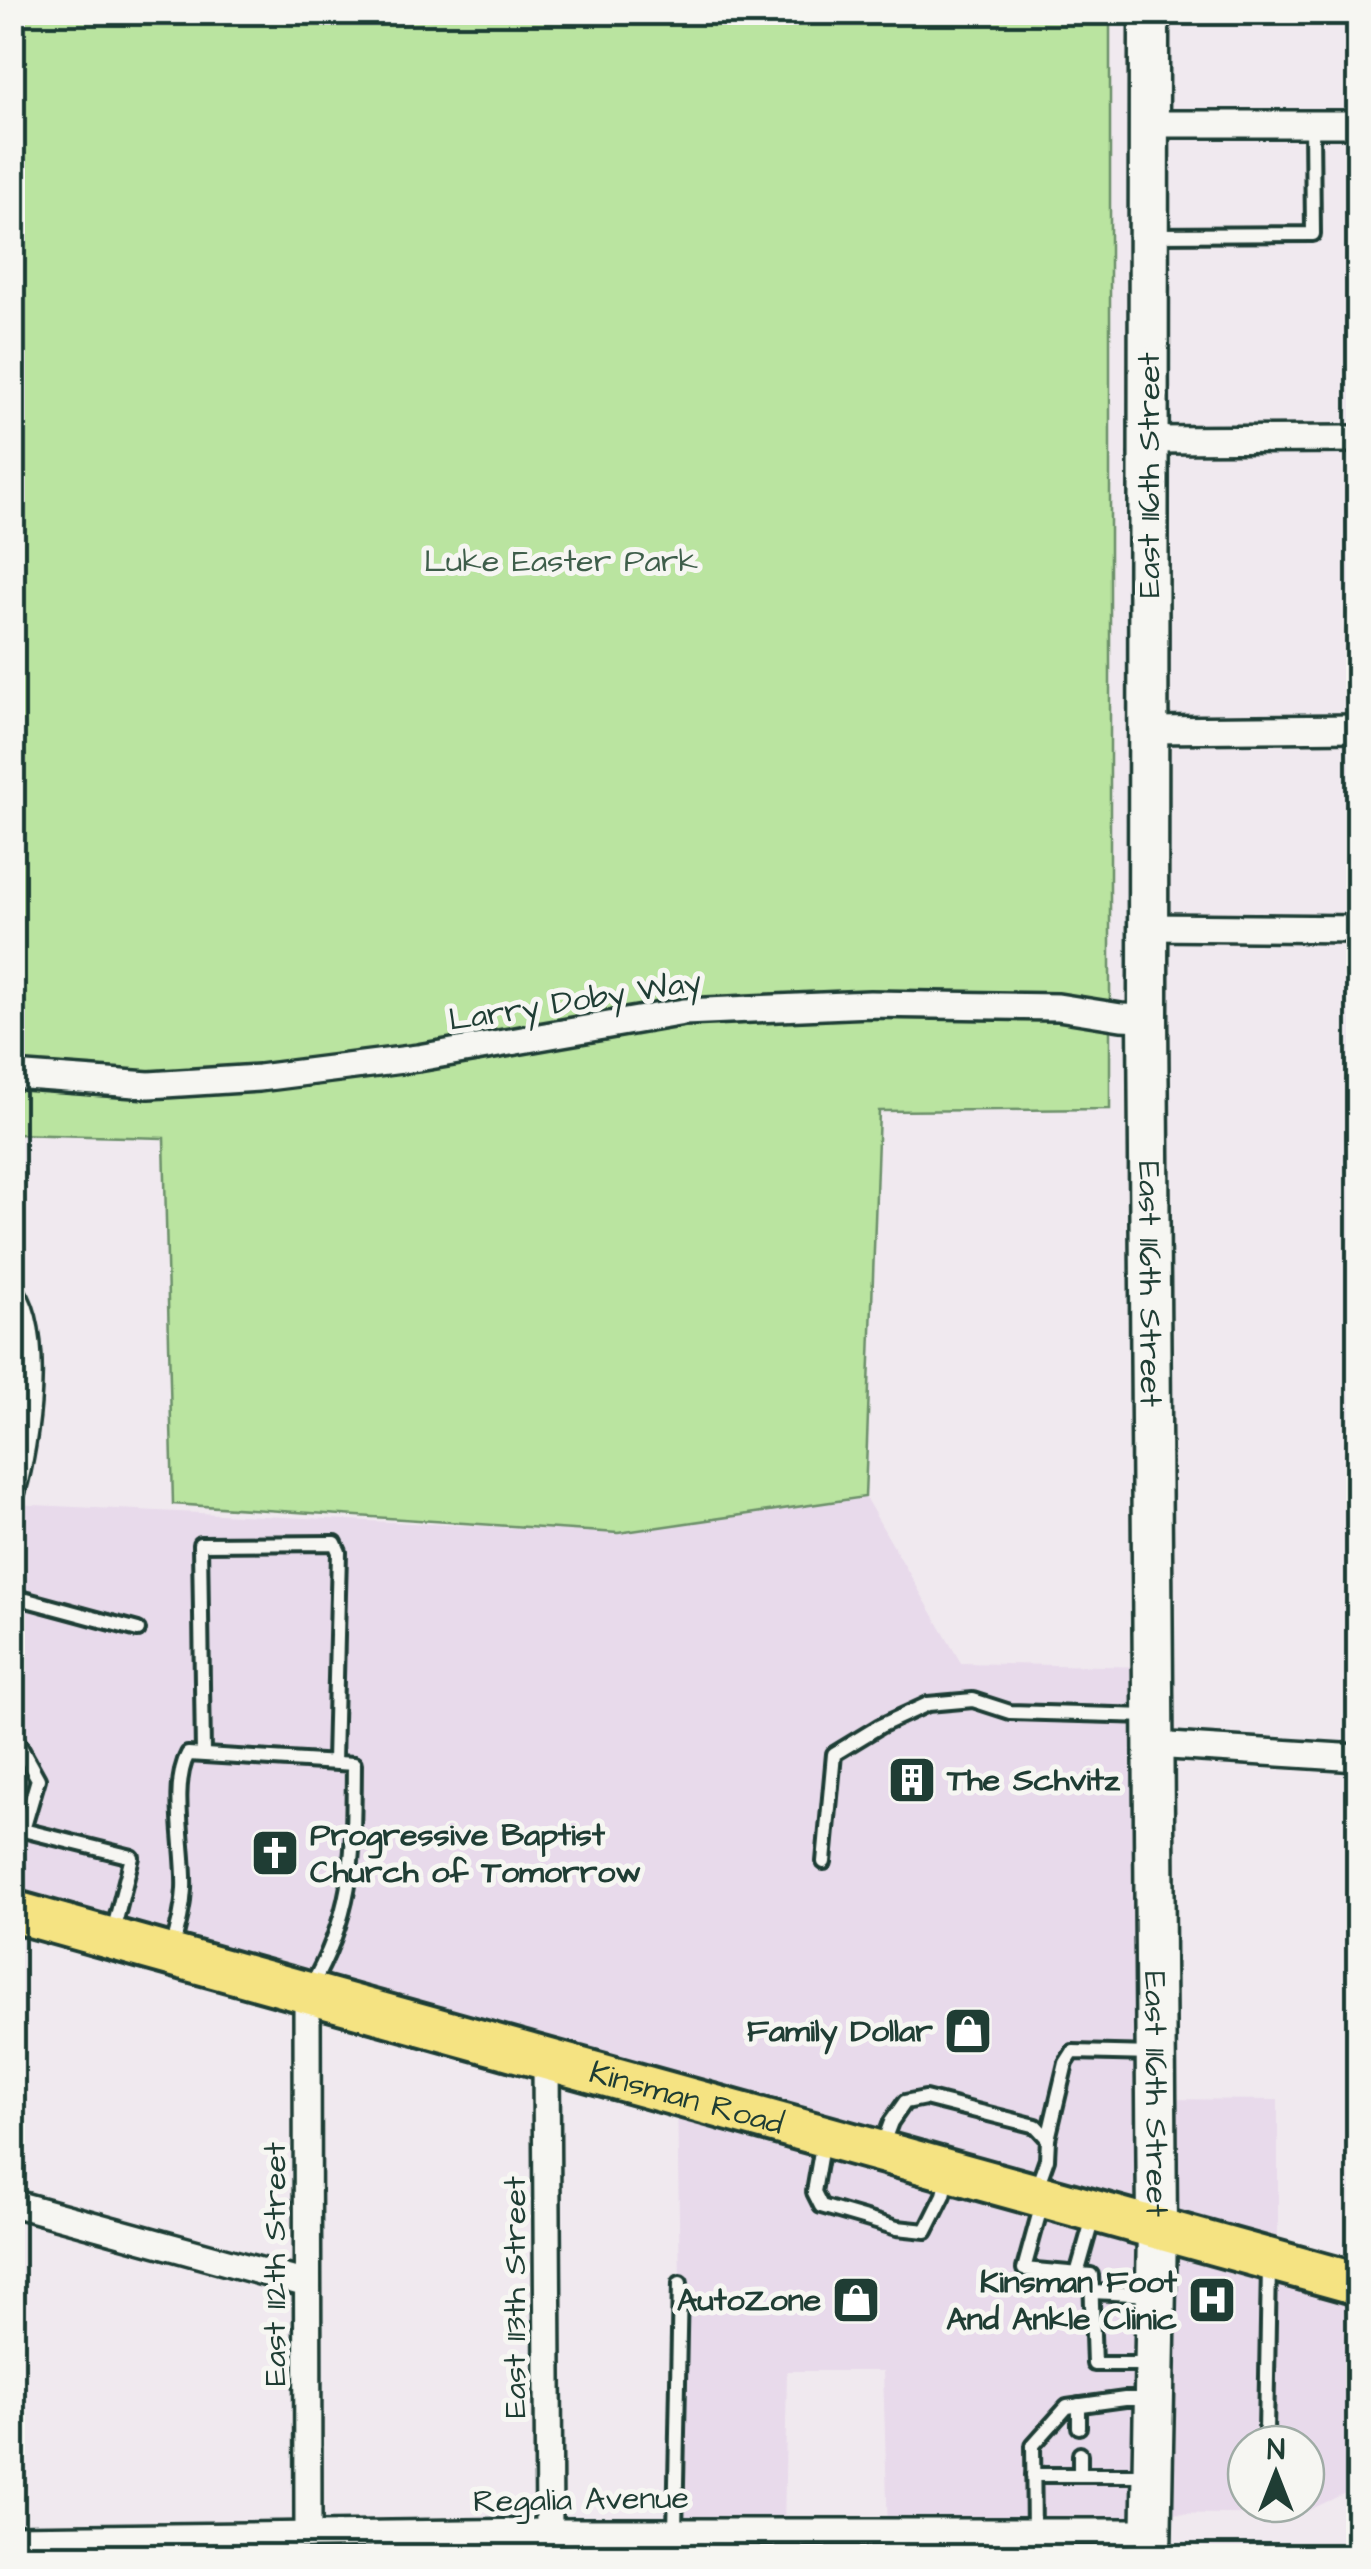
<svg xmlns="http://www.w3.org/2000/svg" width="1371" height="2569" viewBox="0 0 1371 2569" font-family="'Architects Daughter',sans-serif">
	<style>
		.built { fill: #e8daeb; fill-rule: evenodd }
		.green { fill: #bae4a0; stroke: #6c906a; stroke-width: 2.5 }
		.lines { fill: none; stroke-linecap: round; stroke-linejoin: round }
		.service-casing { stroke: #1f3d34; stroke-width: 20 }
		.minor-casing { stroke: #1f3d34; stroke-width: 32 }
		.secondary-casing { stroke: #1f3d34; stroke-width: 45 }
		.primary-casing { stroke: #1f3d34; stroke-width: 48 }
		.service { stroke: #f6f6f2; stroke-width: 12 }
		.minor { stroke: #f6f6f2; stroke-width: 25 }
		.secondary { stroke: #f6f6f2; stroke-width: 38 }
		.primary { stroke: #f5e382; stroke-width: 40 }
		.labels { text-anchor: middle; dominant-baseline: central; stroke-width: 10; stroke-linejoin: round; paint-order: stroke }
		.street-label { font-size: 32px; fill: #1f3d34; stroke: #f6f6f2 }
		.park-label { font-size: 32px; fill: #3e5e4a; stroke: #f6f6f2 }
		.poi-label { font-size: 32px; font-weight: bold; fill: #1f3d34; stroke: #f6f6f2; text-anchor: end }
	</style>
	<rect width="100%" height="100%" fill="#f0e9ef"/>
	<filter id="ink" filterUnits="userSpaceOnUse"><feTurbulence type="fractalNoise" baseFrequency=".01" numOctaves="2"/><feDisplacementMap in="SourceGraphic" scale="20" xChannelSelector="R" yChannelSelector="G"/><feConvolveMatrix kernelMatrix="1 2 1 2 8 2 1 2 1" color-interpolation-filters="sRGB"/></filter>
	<g filter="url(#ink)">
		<path class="built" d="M865 1497 961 1663 1154 1667 1157 2099 1278 2100V2243L1358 2266V2487L1299 2515 1152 2513 1151 2532H888L883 2371H787L784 2532H675L680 2283 677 2097 13 1911V1504L618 1533ZM1246 2444H1306V2504H1246Z"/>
		<polygon class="green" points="13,13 1110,13 1110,1109 879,1111 865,1497 618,1533 173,1504 164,1138 13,1134"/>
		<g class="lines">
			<g class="service-casing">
				<g id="service">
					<polyline points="1152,235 1313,234 1312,124"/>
					<polyline points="12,1596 138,1630"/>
					<polyline points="12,1732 38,1779 23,1830 132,1857 112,1936"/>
					<polyline points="203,1754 200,1544 335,1543 339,1552 334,1762"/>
					<polyline points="824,1862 834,1754 880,1726 928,1704 973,1700 1010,1712 1149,1716"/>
					<path d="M171 1951C178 1930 183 1911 184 1889 186 1851 170 1786 188 1754L354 1764C353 1854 356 1909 309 1990"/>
					<polyline points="1048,2139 1066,2063 1073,2052 1154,2054"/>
					<polyline points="823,2140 814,2192 821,2206 897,2228 926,2231 944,2195 949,2174"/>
					<polyline points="882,2146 891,2122 905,2102 925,2098 1036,2126 1048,2139 1047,2159 1036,2190"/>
					<polyline points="1043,2200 1024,2269 1091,2275 1094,2364 1149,2364"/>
					<polyline points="1077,2274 1094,2214"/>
					<polyline points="1092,2292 1153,2295"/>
					<polyline points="1079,2405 1079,2427"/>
					<polyline points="1266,2432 1269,2267"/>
					<polyline points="1080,2454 1080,2475"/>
					<polyline points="1033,2475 1151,2475"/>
					<polyline points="675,2532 680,2283"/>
					<polyline points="1034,2532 1033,2445 1067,2407 1125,2399 1151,2399"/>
				</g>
			</g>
			<g class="minor-casing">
				<g id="minor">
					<polyline points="1150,124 1358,124"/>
					<polyline points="1148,440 1358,439"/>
					<polyline points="1150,730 1358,728"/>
					<polyline points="1148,927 1358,929"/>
					<polyline points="12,1075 149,1085 259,1078 418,1058 684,1012 870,1004 1058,1007 1121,1017 1148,1018"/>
					<path d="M12 1294C40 1335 26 1442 12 1490"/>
					<polyline points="1154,1745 1358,1758"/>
					<polyline points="307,1992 308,2535"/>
					<polyline points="546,2061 549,2532"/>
					<polyline points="12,2203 307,2284"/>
					<polyline points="12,2539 549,2532 1151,2532"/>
				</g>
			</g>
			<g class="secondary-casing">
				<g id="secondary">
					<path id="s1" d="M1149 12 1148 1018 1157 2229 1151 2556"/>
				</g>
			</g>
			<g class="primary-casing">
				<g id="primary">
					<path id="s2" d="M12 1911 1358 2284"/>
				</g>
			</g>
			<use href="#service" class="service"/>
			<use href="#minor" class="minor"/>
			<use href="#secondary" class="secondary"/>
			<use href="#primary" class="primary"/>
		</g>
	</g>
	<defs>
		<g id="building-square" transform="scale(2.5)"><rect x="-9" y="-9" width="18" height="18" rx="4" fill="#1f3d34" stroke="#f6f6f2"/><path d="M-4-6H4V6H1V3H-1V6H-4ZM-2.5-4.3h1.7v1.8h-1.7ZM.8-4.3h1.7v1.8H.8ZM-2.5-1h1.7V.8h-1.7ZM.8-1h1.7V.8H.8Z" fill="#fff"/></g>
		<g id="church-square" transform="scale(2.5)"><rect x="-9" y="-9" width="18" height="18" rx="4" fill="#1f3d34" stroke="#f6f6f2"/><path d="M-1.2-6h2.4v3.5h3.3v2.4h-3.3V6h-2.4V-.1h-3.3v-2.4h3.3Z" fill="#fff"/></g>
		<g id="shop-square" transform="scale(2.5)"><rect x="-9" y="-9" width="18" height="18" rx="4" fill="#1f3d34" stroke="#f6f6f2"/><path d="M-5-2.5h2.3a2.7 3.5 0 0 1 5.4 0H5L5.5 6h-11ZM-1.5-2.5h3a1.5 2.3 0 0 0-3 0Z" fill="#fff"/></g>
		<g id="hospital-square" transform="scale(2.5)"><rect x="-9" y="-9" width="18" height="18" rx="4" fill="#1f3d34" stroke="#f6f6f2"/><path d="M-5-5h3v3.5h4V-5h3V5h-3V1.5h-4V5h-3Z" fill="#fff"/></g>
	</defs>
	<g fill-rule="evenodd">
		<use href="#building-square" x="912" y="1780"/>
		<use href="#church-square" x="275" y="1853"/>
		<use href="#shop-square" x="968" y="2031"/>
		<use href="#shop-square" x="856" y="2300"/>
		<use href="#hospital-square" x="1212" y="2300"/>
	</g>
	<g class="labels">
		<g class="street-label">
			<text transform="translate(1149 475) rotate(-90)">East 116th Street</text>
			<text transform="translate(575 1001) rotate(-9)">Larry Doby Way</text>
			<text stroke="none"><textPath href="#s1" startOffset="1272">East 116th Street</textPath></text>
			<text stroke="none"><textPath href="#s1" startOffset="2082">East 116th Street</textPath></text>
			<text stroke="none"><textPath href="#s2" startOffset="700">Kinsman Road</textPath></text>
			<text transform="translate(275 2264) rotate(-90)">East 112th Street</text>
			<text transform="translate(515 2297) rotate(-90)">East 113th Street</text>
			<text transform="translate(581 2500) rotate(-1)">Regalia Avenue</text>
		</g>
		<g class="park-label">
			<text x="561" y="561">Luke Easter Park</text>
		</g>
		<g class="poi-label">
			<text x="947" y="1780" text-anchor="start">The Schvitz</text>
			<text x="310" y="1835" text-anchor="start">Progressive Baptist<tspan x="310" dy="37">Church of Tomorrow</tspan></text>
			<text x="933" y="2031">Family Dollar</text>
			<text x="1177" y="2282">Kinsman Foot<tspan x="1177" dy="37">And Ankle Clinic</tspan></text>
			<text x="821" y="2300">AutoZone</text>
		</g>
	</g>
	<rect width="1371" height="2569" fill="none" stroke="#f6f6f2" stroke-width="50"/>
	<rect x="25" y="25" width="1321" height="2519" fill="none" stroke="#1f3d34" stroke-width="4" filter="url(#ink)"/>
	<g transform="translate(1276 2474)"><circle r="48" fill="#f6f6f2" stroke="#a0aca6" stroke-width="2.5"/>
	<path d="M0-8L18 38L0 25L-18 38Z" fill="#1f3d34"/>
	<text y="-15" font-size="28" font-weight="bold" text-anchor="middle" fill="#1f3d34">N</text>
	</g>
</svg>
